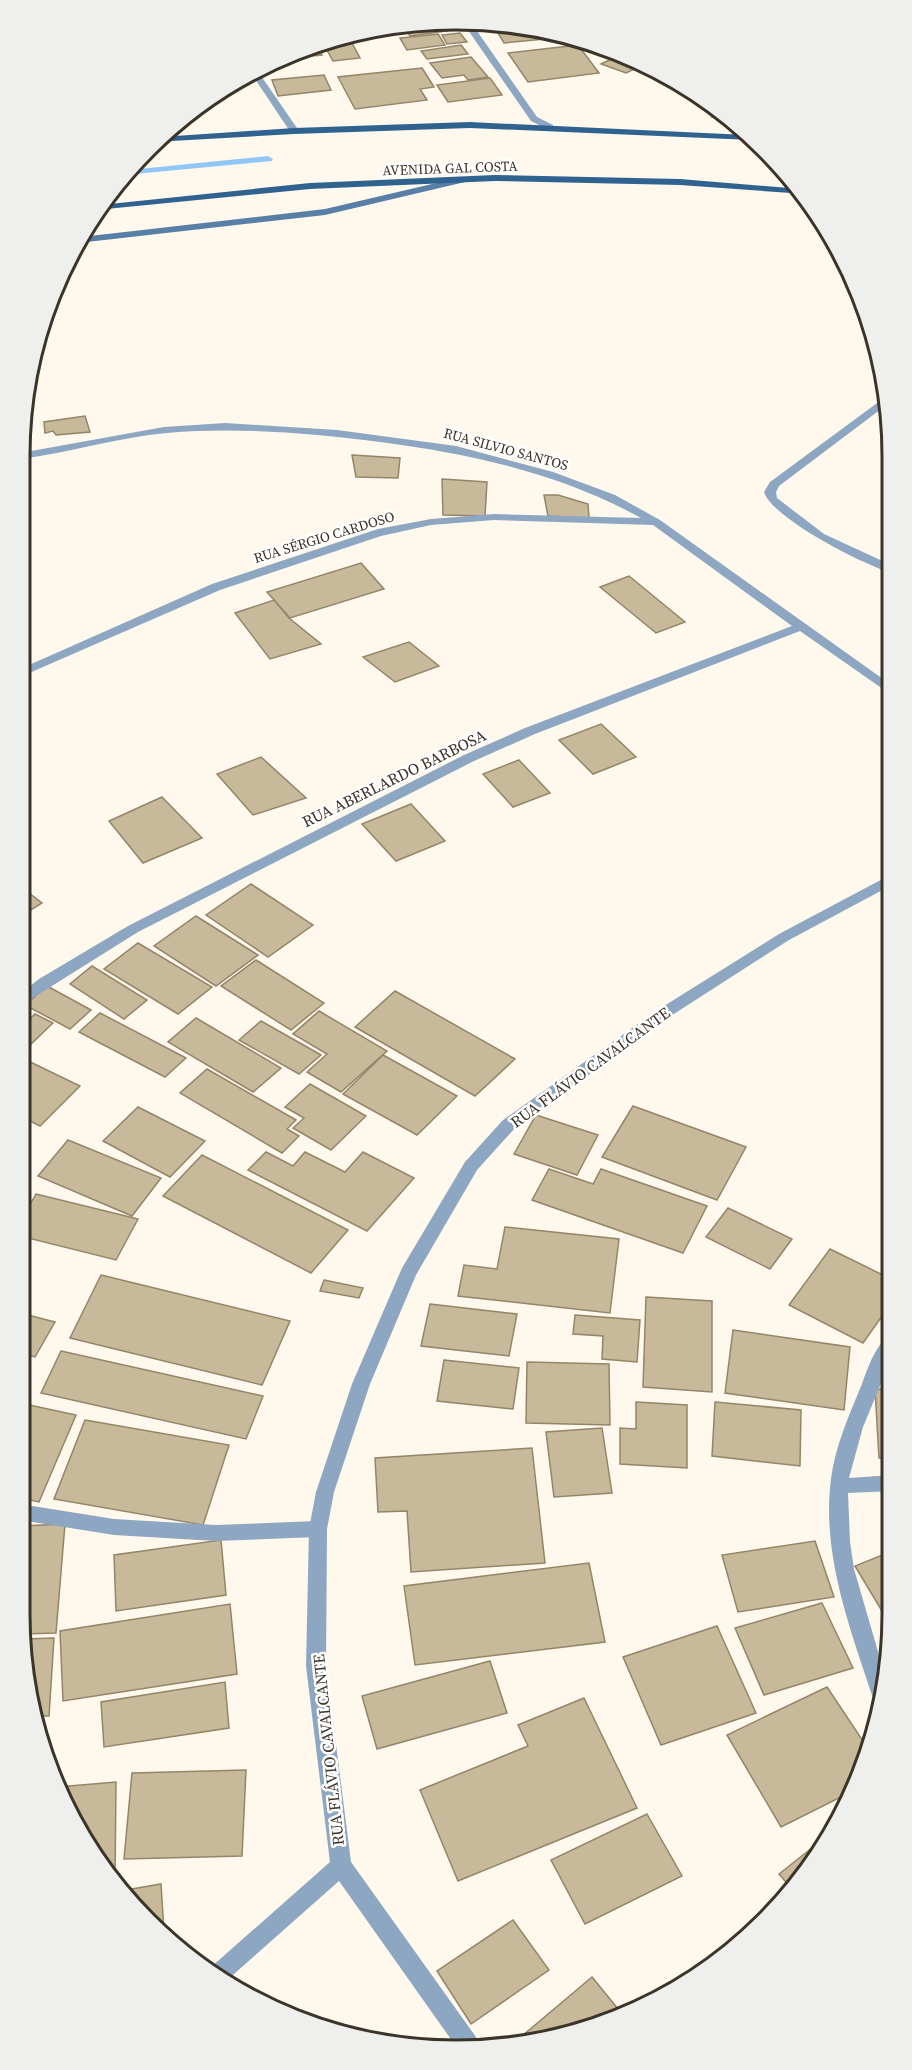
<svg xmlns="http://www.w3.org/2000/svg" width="912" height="2070" viewBox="0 0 912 2070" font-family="'Source Serif 4',serif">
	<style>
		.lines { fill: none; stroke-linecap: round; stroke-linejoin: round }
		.stream { fill: #91c7f6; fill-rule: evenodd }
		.building { fill: #c9b99b; stroke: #948569; stroke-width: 1.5 }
		.lane { fill: #8da7c2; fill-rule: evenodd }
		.street { fill: #8da7c2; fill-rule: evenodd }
		.secondary { fill: #587fa6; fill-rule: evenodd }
		.primary { fill: #306290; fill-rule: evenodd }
		.labels { text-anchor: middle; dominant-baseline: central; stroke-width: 5; stroke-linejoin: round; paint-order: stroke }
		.far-street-label { font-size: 14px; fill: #3b3428; stroke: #fff }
		.street-label { font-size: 16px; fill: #3b3428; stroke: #fff }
		.rim { fill: none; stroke: #3b3428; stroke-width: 3 }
	</style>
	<rect width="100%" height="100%" fill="#fff8ec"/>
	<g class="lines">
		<polygon class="stream" points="268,156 273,159 272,161 124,175 129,170"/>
	</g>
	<g class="building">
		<polygon points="442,23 447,31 410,36 404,27"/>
		<polygon points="517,26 541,28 566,37 504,43 495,28"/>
		<polygon points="460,33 467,42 447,44 442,35"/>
		<polygon points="438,34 445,45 407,50 400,38"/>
		<polygon points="572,37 608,48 599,52"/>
		<polygon points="352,43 360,58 333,61 324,45"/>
		<polygon points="319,44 322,55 278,59 289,53"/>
		<polygon points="461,45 468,54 427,59 421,51"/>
		<polygon points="578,45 599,73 528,82 508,53"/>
		<polygon points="622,54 629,56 643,65 626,73 601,64"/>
		<polygon points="471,57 488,77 468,80 464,75 442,78 430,63"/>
		<polygon points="422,68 434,87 420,89 427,100 355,109 338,77"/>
		<polygon points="324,75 331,90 278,96 272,80"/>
		<polygon points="490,78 502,95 448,102 437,85"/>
		<polygon points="714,106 725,113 725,118 712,117"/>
		<polygon points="85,416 90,432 56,435 53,431 45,433 44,422"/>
		<polygon points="352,455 400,458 398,478 356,477"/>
		<polygon points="442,479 487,482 485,516 443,515"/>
		<polygon points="544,495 558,495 588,504 589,518 548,516"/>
		<polygon points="361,563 384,589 290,618 267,592"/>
		<polygon points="629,576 685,622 656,633 600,587"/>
		<polygon points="274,600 289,618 321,644 270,659 235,613"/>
		<polygon points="409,642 439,666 395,682 363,657"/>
		<polygon points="601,724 636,757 593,774 559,740"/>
		<polygon points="261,757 306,798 253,815 217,774"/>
		<polygon points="519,760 550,793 513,807 483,774"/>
		<polygon points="162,797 202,838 143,863 109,821"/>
		<polygon points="411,804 445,841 396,861 362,824"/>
		<polygon points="251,884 313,925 268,957 206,915"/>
		<polygon points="20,886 42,903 20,917"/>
		<polygon points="196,916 258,955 216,986 154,946"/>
		<polygon points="138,943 212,987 178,1014 104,969"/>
		<polygon points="256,960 324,1003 291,1030 221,986"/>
		<polygon points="92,966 147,1000 124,1019 70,984"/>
		<polygon points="47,986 91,1010 70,1029 25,1005"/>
		<polygon points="395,991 515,1059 475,1096 355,1027"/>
		<polygon points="319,1011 387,1051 341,1092 307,1072 327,1054 293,1034"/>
		<polygon points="100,1013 186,1058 165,1077 79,1032"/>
		<polygon points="35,1014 53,1023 30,1045 20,1039 20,1028"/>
		<polygon points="196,1018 281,1068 253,1092 168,1042"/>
		<polygon points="261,1021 321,1055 299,1074 239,1040"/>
		<polygon points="383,1055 457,1096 417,1135 343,1094"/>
		<polygon points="20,1057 80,1086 40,1126 20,1116"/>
		<polygon points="207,1069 296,1120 287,1129 299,1136 282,1153 180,1093"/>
		<polygon points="310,1084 366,1116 331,1150 293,1128 304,1118 285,1107"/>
		<polygon points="633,1106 746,1147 717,1200 602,1157"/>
		<polygon points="138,1107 205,1141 170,1177 103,1141"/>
		<polygon points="536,1115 598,1135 577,1175 514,1154"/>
		<polygon points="68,1140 161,1178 132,1216 38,1176"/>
		<polygon points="266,1152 293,1166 305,1152 345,1172 363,1152 414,1178 367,1231 248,1170"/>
		<polygon points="202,1155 348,1230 311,1273 163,1196"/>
		<polygon points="549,1169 593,1184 601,1169 707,1206 683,1253 532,1200"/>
		<polygon points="36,1194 138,1219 116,1260 20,1236 20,1222"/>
		<polygon points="728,1208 792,1239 770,1269 706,1237"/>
		<polygon points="505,1227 619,1239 610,1313 458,1296 464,1265 497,1269"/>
		<polygon points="830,1249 891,1279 892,1302 863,1343 789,1305"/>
		<polygon points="101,1275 290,1321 262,1385 70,1338"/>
		<polygon points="324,1280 363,1288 359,1298 320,1291"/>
		<polygon points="646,1297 712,1301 712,1392 643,1387"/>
		<polygon points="430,1304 517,1314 509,1356 421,1346"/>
		<polygon points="20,1313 55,1322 35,1357 20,1353"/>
		<polygon points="575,1315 640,1320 637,1362 602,1359 603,1336 573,1334"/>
		<polygon points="733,1330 850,1347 844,1410 725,1393"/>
		<polygon points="61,1351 263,1396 246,1439 41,1393"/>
		<polygon points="444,1360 519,1368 513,1409 437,1401"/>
		<polygon points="527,1362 609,1364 610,1425 526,1423"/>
		<polygon points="875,1389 892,1390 892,1459 879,1458"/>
		<polygon points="636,1402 687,1405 687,1468 620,1464 620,1428 636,1429"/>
		<polygon points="715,1402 801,1410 800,1466 712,1456"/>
		<polygon points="20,1403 76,1415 39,1502 20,1498"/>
		<polygon points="85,1420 229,1445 203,1525 54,1499"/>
		<polygon points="602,1428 612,1493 554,1497 546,1432"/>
		<polygon points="532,1448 545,1563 411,1572 407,1511 378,1512 375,1458"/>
		<polygon points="65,1524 56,1633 23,1634 20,1614 20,1526"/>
		<polygon points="221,1540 226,1595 116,1611 114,1555"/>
		<polygon points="815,1541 834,1597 738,1612 722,1555"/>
		<polygon points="892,1551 892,1614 891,1626 855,1566"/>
		<polygon points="589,1563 605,1642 415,1665 404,1586"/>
		<polygon points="822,1603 853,1668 764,1695 735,1628"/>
		<polygon points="230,1604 237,1674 63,1701 60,1631"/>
		<polygon points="717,1626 756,1713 661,1745 623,1657"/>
		<polygon points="54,1638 49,1716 36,1716 24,1639"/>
		<polygon points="490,1661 507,1713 377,1749 362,1696"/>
		<polygon points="225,1682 229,1728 104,1747 101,1702"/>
		<polygon points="827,1687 869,1750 859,1781 853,1791 781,1827 727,1735"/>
		<polygon points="584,1698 637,1808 458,1881 420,1790 528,1746 518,1725"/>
		<polygon points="246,1770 242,1856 124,1859 132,1773"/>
		<polygon points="116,1782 115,1884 78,1832 58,1787"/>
		<polygon points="647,1814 682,1876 585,1924 551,1860"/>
		<polygon points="822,1840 792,1889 779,1874"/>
		<polygon points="161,1884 164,1931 128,1902 120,1891"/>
		<polygon points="513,1920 549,1970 471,2024 437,1971"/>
		<polygon points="592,1977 623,2015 596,2027 509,2047"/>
	</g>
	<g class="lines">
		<g class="lane">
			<path d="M888 395 889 403 779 486 776 492 777 498 824 534 889 564V572C862 564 772 518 764 492L770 482Z"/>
			<polygon points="20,1504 114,1519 216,1525 318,1521 324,1523 327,1529 324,1535 318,1537 216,1541 114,1535 20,1520"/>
		</g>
		<g class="street">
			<polygon points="461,20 470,21 537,117 553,125 553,129 547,129 531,121"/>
			<polygon points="257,70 299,131 297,133 291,133 251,73"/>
			<path d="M225 423 337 430 456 446 553 472 615 495 660 520 890 684V694L800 631 535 734 474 761 138 932 20 1006V994L39 979 128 926 464 755 525 728 792 626 653 525 494 520 431 525 381 536 220 590 20 677V669L212 584 378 529 431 519 494 514 641 518C560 473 471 454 380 442 310 433 238 427 167 433 118 437 69 453 20 459V453L164 427Z"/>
			<polygon points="890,875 890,886 789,940 666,1019 515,1128 477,1170 416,1275 370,1384 334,1492 327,1529 326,1666 351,1862 476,2037 479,2046 455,2045 339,1881 225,1982 210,1968 330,1862 306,1666 309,1529 316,1492 352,1384 402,1268 465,1162 503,1120 656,1011 779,934"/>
			<path d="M892 1335V1357L863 1427 849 1478 892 1475V1491L848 1493 850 1542 854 1569 886 1679 881 1709 877 1707 874 1701C851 1631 821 1555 831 1479 835 1447 849 1415 862 1384 867 1370 877 1340 892 1335Z"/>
		</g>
		<polygon class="secondary" points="462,177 467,180 465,182 325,215 78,243 81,237 325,209"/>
		<g class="primary">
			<polygon points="470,122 747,135 752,140 470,128 294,134 154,142 160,137 294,128"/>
			<polygon points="495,175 680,179 801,189 805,194 680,185 495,181 310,189 96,210 100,205 310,183"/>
		</g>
	</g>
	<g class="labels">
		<g class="far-street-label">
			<text transform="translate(450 168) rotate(-2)">AVENIDA GAL COSTA</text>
			<text transform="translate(506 449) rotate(15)">RUA SILVIO SANTOS</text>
			<text transform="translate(324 537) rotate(-17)">RUA SÉRGIO CARDOSO</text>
		</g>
		<g class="street-label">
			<text transform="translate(394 778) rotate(-26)">RUA ABERLARDO BARBOSA</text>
			<text transform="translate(590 1067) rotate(-36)">RUA FLÁVIO CAVALCANTE</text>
			<text transform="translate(328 1750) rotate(-96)">RUA FLÁVIO CAVALCANTE</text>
		</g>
	</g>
	<path d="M0 0H912V2070H0ZM456 30H456A426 426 0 0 1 882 456V1614A426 426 0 0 1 456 2040H456A426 426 0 0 1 30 1614V456A426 426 0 0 1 456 30Z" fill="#efefee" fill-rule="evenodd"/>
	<path class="rim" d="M456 30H456A426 426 0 0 1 882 456V1614A426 426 0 0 1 456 2040H456A426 426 0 0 1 30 1614V456A426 426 0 0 1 456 30Z"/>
</svg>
